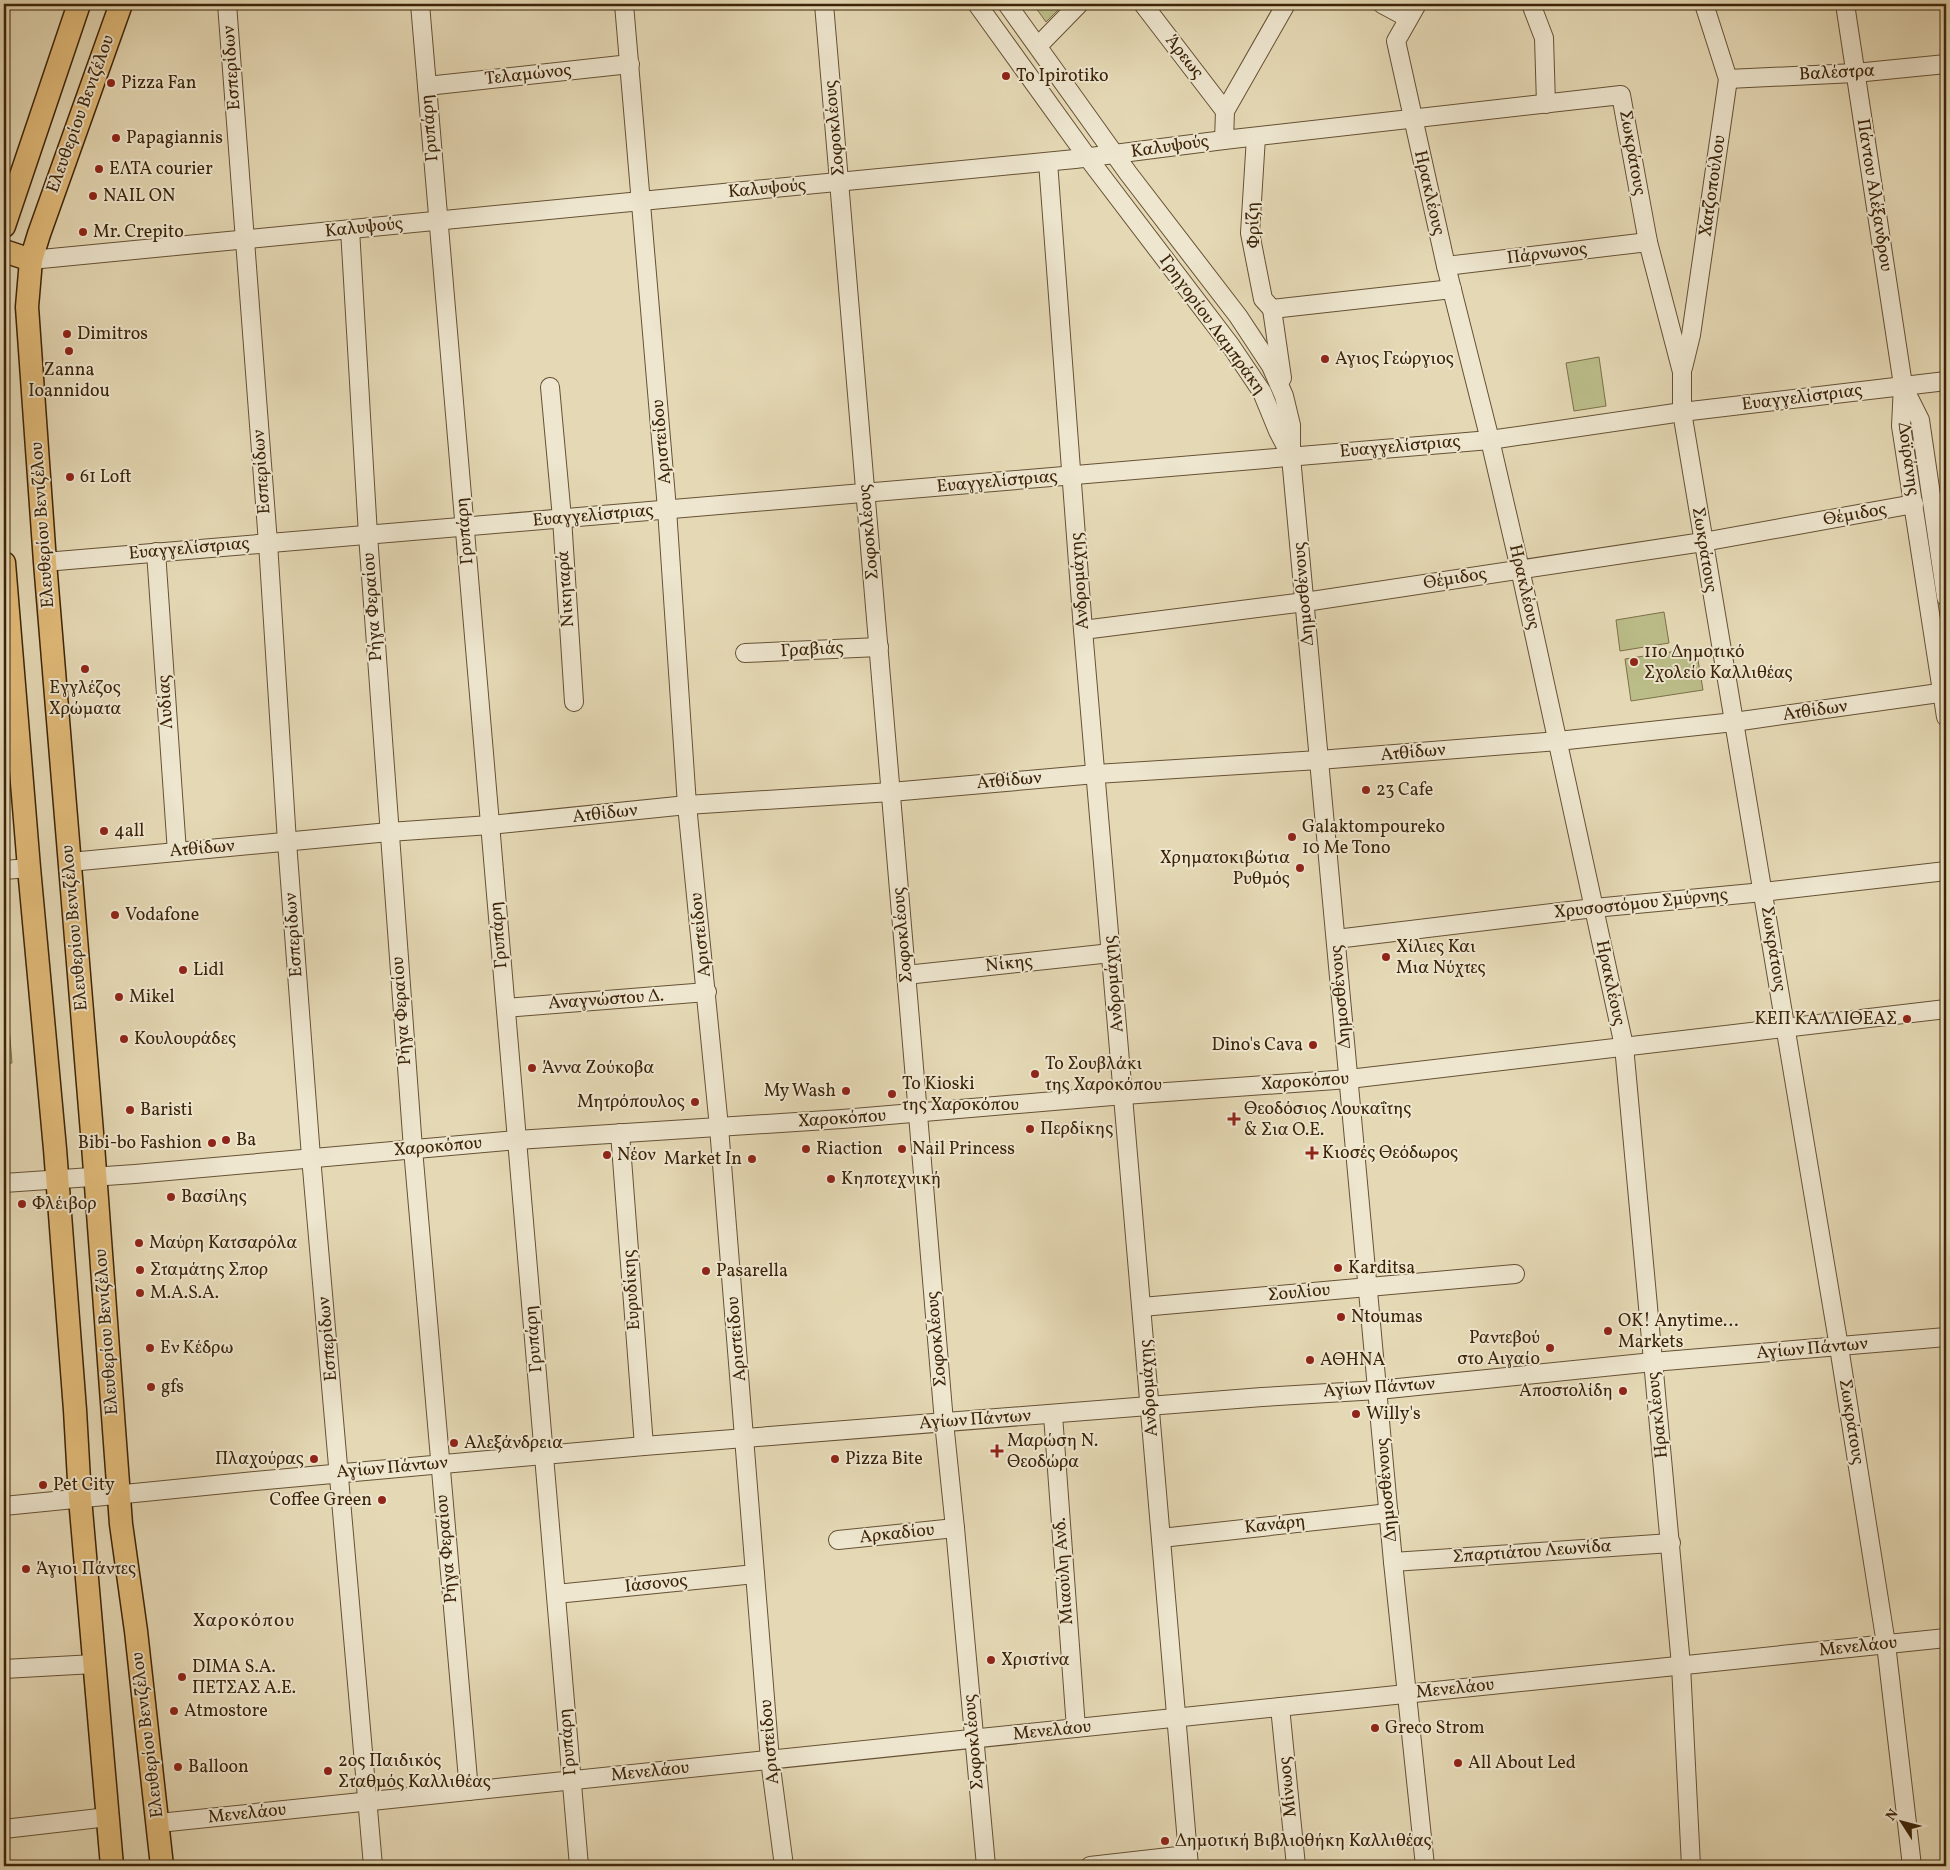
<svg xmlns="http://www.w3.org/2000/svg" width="1950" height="1870" viewBox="0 0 1950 1870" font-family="Vollkorn,serif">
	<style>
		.green { fill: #bbbd89; stroke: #7c7049 }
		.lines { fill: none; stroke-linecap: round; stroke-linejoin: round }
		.minor-casing { stroke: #665134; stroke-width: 20 }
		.major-casing { stroke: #3c2409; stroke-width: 25 }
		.path { stroke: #3c2409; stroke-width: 3; stroke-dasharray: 4 2.5; stroke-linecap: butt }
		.minor { stroke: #eee6cf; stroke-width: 18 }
		.major { stroke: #e2bc7a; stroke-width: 22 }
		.poi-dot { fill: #8f2418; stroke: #eee6cf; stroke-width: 2 }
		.labels { text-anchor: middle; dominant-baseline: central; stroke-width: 4; stroke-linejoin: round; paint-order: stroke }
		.street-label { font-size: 18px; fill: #3c2409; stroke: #eee6cf }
		.poi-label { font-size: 18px; fill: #3c2409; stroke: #eee6cf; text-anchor: start }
		.neighbourhood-label { font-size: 19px; letter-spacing: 1px; fill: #3c2409; stroke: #eee6cf }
	</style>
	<rect width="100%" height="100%" fill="#e5d9b5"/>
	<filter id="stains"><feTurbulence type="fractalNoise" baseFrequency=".004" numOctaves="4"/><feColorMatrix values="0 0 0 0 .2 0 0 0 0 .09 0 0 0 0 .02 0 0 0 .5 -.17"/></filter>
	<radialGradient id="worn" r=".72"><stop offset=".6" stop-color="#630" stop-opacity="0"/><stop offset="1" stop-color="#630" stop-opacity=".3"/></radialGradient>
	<g class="green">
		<polygon points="1033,4 1064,4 1046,22"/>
		<polygon points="1599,357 1606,406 1574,411 1566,363"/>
		<polygon points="1664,612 1669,643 1620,651 1616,620"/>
		<polygon points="1696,648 1703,690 1631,701 1625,659"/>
		<polygon points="4,963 12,1063 4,1064"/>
	</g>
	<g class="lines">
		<g class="minor-casing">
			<g id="minor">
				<polyline points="227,4 268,543 287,842 311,1157 373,1866"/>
				<polyline points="420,4 579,1866"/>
				<polyline points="624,4 667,509 687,805 719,1127 770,1760 784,1866"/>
				<polyline points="824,4 944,1422 955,1528 986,1866"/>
				<polyline points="977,4 1088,158 1231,346 1262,392 1278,431 1290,454"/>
				<polyline points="1007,4 1128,173 1238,316 1271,366 1284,396 1291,425 1291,457 1393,1562 1425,1866"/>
				<polyline points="1143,4 1225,111"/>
				<polyline points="1382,4 1408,18"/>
				<polyline points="1417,4 1396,41 1446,266 1490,440 1520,569 1624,1046 1681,1665 1691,1866"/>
				<polyline points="1531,4 1544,38 1546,104"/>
				<polyline points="1845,4 1903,385 1901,426 1946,717"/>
				<polyline points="1038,46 1079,4"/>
				<polyline points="1728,79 1855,73 1946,64"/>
				<polyline points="427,86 630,64"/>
				<polyline points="1256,137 1250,233 1263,299 1272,309"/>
				<polyline points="1224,140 1225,111 1286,4"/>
				<polyline points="1048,162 1083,630 1189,1866"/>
				<polyline points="350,229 368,535 413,1149 469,1791"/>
				<polyline points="31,260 1075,159 1224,140 1621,95 1648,242 1682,372 1682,412 1839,1347 1886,1644 1912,1866"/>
				<polyline points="1446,266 1648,242"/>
				<polyline points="1272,309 1452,289"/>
				<polyline points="1272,309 1282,378"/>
				<polyline points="1683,368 1691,335 1728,79 1704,4"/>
				<polyline points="550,387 562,518 574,702"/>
				<polyline points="1904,388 1920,420 1946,597"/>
				<polyline points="156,552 177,852"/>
				<polyline points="45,562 1490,440 1682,412 1946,381"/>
				<polyline points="1083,630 1305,602 1703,542 1914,504"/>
				<polyline points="745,653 879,647"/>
				<polyline points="70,862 389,832 490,825 687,805 891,792 1096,774 1319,760 1558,741 1734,722 1946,692"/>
				<polyline points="4,870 29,868"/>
				<polyline points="1336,939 1594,908 1763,892 1946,871"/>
				<polyline points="906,975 1111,953"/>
				<polyline points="506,1008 707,992"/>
				<polyline points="620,1133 644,1446"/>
				<polyline points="4,1183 135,1174 517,1140 842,1119 1124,1095 1349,1079 1946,1009"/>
				<polyline points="1142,1307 1515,1274"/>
				<polyline points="1053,1415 1076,1728"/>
				<polyline points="4,1506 255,1481 644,1446 1262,1397 1378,1390 1653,1362 1946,1337"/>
				<polyline points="1161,1538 1389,1513"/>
				<polyline points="838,1540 955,1528"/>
				<polyline points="1393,1562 1671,1543"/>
				<polyline points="556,1594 755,1574"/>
				<polyline points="4,1669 94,1664"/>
				<polyline points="1280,1707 1296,1866"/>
				<polyline points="159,1823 1946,1638"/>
				<polyline points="4,1829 108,1817"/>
				<polyline points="1090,1866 1187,1855"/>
			</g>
		</g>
		<g class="major-casing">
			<g id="major">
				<polyline points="121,4 39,234 31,260 27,307 45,562 93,1145 121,1524 136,1631 162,1866"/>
				<polyline points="4,226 79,4"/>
				<polyline points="4,251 31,260"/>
				<polyline points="4,563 29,868 55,1149 75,1410 80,1498 112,1866"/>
			</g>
		</g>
		<polyline class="path" points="5,886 7,903"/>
		<use href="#minor" class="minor"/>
		<use href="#major" class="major"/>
	</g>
	<g class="poi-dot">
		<circle cx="1006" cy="76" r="5"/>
		<circle cx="111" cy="83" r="5"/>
		<circle cx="116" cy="138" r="5"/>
		<circle cx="99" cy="169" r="5"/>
		<circle cx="93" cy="196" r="5"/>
		<circle cx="83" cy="232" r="5"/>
		<circle cx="67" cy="334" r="5"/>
		<circle cx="69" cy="351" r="5"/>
		<circle cx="1325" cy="359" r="5"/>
		<circle cx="70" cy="477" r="5"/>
		<circle cx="1634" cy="662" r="5"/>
		<circle cx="85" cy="669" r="5"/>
		<circle cx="1366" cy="790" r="5"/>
		<circle cx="104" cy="831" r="5"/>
		<circle cx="1292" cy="837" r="5"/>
		<circle cx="1300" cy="868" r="5"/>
		<circle cx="115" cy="915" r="5"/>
		<circle cx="1386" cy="957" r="5"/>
		<circle cx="183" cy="970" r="5"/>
		<circle cx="119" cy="997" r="5"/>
		<circle cx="1907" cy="1019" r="5"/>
		<circle cx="124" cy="1039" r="5"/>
		<circle cx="1313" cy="1045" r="5"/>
		<circle cx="532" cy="1068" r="5"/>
		<circle cx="1035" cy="1074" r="5"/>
		<circle cx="846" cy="1091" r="5"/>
		<circle cx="892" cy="1094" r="5"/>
		<circle cx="695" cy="1102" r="5"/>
		<circle cx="130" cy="1110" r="5"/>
		<path d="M1231.5 1111.5h5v5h5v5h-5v5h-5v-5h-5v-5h5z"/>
		<circle cx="1030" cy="1129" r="5"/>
		<circle cx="226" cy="1140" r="5"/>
		<circle cx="212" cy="1143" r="5"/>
		<circle cx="806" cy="1149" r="5"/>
		<circle cx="902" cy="1149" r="5"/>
		<path d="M1309.5 1145.5h5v5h5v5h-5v5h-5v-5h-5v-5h5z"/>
		<circle cx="607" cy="1155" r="5"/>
		<circle cx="752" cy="1159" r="5"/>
		<circle cx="831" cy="1179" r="5"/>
		<circle cx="171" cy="1197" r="5"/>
		<circle cx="22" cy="1204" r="5"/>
		<circle cx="139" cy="1243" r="5"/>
		<circle cx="1338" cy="1268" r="5"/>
		<circle cx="140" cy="1270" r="5"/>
		<circle cx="706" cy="1271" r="5"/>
		<circle cx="140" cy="1293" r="5"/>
		<circle cx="1341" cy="1317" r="5"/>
		<circle cx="1608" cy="1331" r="5"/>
		<circle cx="150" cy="1348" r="5"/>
		<circle cx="1550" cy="1348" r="5"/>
		<circle cx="1310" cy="1360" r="5"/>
		<circle cx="151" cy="1387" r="5"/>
		<circle cx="1623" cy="1391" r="5"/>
		<circle cx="1356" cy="1414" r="5"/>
		<circle cx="454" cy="1443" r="5"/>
		<path d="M994.5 1443.5h5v5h5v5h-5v5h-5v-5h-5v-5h5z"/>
		<circle cx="314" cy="1459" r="5"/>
		<circle cx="835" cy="1459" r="5"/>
		<circle cx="43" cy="1485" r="5"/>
		<circle cx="382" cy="1500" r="5"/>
		<circle cx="26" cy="1569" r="5"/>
		<circle cx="991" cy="1660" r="5"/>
		<circle cx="182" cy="1677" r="5"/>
		<circle cx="174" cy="1711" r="5"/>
		<circle cx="1375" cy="1728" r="5"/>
		<circle cx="1458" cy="1763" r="5"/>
		<circle cx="178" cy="1767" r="5"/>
		<circle cx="328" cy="1771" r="5"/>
		<circle cx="1165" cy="1841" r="5"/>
	</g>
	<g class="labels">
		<g class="street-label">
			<text transform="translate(1184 57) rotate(52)">Άρεως</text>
			<text transform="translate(232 68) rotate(-94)">Εσπερίδων</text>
			<text transform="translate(1837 73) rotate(-3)">Βαλέστρα</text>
			<text transform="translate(528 75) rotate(-6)">Τελαμώνος</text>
			<text transform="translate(81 114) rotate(-70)">Ελευθερίου Βενιζέλου</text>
			<text transform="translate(430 128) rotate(-95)">Γρυπάρη</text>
			<text transform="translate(835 128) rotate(-95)">Σοφοκλέους</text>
			<text transform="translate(1170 147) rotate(-8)">Καλυψούς</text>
			<text transform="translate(1632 153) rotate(80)">Σωκράτους</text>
			<text transform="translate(1713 186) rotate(-82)">Χατζοπούλου</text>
			<text transform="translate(767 189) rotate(-5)">Καλυψούς</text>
			<text transform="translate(1429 193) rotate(77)">Ηρακλέους</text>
			<text transform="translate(1874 195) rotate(81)">Πάντου Αλέξανδρου</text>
			<text transform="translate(1254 225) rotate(-92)">Φρίζη</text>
			<text transform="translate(364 228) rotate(-6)">Καλυψούς</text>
			<text transform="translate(1547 254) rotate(-7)">Πάρνωνος</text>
			<text transform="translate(1212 325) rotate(54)">Γρηγορίου Λαμπράκη</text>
			<text transform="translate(1802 398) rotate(-7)">Ευαγγελίστριας</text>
			<text transform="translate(662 442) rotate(-95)">Αριστείδου</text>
			<text transform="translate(1400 447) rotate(-5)">Ευαγγελίστριας</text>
			<text transform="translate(1908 459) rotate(82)">Δοϊράνης</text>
			<text transform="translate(262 472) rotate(-94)">Εσπερίδων</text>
			<text transform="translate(997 482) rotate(-5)">Ευαγγελίστριας</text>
			<text transform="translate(1855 515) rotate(-10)">Θέμιδος</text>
			<text transform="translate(593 516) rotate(-5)">Ευαγγελίστριας</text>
			<text transform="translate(43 525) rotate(-94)">Ελευθερίου Βενιζέλου</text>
			<text transform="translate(465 531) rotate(-95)">Γρυπάρη</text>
			<text transform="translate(869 532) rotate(-95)">Σοφοκλέους</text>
			<text transform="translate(189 549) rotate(-5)">Ευαγγελίστριας</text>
			<text transform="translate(1704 550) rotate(81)">Σωκράτους</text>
			<text transform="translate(1455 579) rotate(-9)">Θέμιδος</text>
			<text transform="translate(1080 581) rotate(-94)">Ανδρομάχης</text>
			<text transform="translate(1524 587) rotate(77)">Ηρακλέους</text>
			<text transform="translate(566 589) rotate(-94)">Νικηταρά</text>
			<text transform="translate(1304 594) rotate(-95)">Δημοσθένους</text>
			<text transform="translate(373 607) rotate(-94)">Ρήγα Φεραίου</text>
			<text transform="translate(812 650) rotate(-3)">Γραβιάς</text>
			<text transform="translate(166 702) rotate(-94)">Λυδίας</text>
			<text transform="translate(1815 711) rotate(-8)">Ατθίδων</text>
			<text transform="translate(1413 753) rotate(-5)">Ατθίδων</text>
			<text transform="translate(1009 781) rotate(-5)">Ατθίδων</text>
			<text transform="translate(605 814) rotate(-6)">Ατθίδων</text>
			<text transform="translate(202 849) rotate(-5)">Ατθίδων</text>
			<text transform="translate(1641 904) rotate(-6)">Χρυσοστόμου Σμύρνης</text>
			<text transform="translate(75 928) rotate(-95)">Ελευθερίου Βενιζέλου</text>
			<text transform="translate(294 935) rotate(-94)">Εσπερίδων</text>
			<text transform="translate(499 935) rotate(-95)">Γρυπάρη</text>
			<text transform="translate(701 935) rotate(-96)">Αριστείδου</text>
			<text transform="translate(903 935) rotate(-95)">Σοφοκλέους</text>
			<text transform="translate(1773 949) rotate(81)">Σωκράτους</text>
			<text transform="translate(1009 964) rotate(-6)">Νίκης</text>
			<text transform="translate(1610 983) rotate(78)">Ηρακλέους</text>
			<text transform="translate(1114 984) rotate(-95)">Ανδρομάχης</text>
			<text transform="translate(1341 997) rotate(-95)">Δημοσθένους</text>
			<text transform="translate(606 1000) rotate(-4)">Αναγνώστου Δ.</text>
			<text transform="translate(402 1011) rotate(-94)">Ρήγα Φεραίου</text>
			<text transform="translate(1305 1082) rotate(-4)">Χαροκόπου</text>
			<text transform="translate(842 1119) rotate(-4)">Χαροκόπου</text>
			<text transform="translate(438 1147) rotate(-5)">Χαροκόπου</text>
			<text transform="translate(632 1290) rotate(-94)">Ευρυδίκης</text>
			<text transform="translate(1299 1293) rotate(-5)">Σουλίου</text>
			<text transform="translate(107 1332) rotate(-94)">Ελευθερίου Βενιζέλου</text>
			<text transform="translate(328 1339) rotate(-95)">Εσπερίδων</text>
			<text transform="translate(534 1339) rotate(-95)">Γρυπάρη</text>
			<text transform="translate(737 1339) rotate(-95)">Αριστείδου</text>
			<text transform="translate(937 1339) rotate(-95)">Σοφοκλέους</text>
			<text transform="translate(1812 1349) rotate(-5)">Αγίων Πάντων</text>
			<text transform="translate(1149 1388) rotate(-94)">Ανδρομάχης</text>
			<text transform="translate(1379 1388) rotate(-4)">Αγίων Πάντων</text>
			<text transform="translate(1658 1415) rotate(-96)">Ηρακλέους</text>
			<text transform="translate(975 1420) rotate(-4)">Αγίων Πάντων</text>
			<text transform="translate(1851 1422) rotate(81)">Σωκράτους</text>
			<text transform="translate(392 1468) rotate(-5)">Αγίων Πάντων</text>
			<text transform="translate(1387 1490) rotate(-95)">Δημοσθένους</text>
			<text transform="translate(1275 1525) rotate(-6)">Κανάρη</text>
			<text transform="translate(897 1534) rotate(-6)">Αρκαδίου</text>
			<text transform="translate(447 1549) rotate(-95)">Ρήγα Φεραίου</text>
			<text transform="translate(1532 1552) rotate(-4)">Σπαρτιάτου Λεωνίδα</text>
			<text transform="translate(1064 1571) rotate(-94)">Μιαούλη Ανδ.</text>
			<text transform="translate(656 1584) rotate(-6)">Ιάσονος</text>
			<text transform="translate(1858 1647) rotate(-6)">Μενελάου</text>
			<text transform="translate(1455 1689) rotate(-6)">Μενελάου</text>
			<text transform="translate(1052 1731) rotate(-6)">Μενελάου</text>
			<text transform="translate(148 1735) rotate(-97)">Ελευθερίου Βενιζέλου</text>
			<text transform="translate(568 1742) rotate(-95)">Γρυπάρη</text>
			<text transform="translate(770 1742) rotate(-95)">Αριστείδου</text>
			<text transform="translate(974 1742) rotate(-95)">Σοφοκλέους</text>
			<text transform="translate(650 1772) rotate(-6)">Μενελάου</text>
			<text transform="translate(1288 1787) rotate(-96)">Μίνωος</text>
			<text transform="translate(247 1814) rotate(-6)">Μενελάου</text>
		</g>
		<g class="poi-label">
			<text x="1016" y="76">To Ipirotiko</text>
			<text x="121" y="83">Pizza Fan</text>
			<text x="126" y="138">Papagiannis</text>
			<text x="109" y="169">ΕΛΤΑ courier</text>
			<text x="103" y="196">NAIL ON</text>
			<text x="93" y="232">Mr. Crepito</text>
			<text x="77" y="334">Dimitros</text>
			<text x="1335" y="359">Αγιος Γεώργιος</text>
			<text x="69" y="370" text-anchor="middle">Zanna<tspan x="69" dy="21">Ioannidou</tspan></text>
			<text x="80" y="477">61 Loft</text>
			<text x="1644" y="652">11ο Δημοτικό<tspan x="1644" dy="21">Σχολείο Καλλιθέας</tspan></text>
			<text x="85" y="688" text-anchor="middle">Εγγλέζος<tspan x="85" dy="21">Χρώματα</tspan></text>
			<text x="1376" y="790">23 Cafe</text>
			<text x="1302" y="827">Galaktompoureko<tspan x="1302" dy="21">10 Me Tono</tspan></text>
			<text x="114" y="831">4all</text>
			<text x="1290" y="858" text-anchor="end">Χρηματοκιβώτια<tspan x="1290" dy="21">Ρυθμός</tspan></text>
			<text x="125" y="915">Vodafone</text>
			<text x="1396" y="947">Χίλιες Και<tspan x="1396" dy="21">Μια Νύχτες</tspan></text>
			<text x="193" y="970">Lidl</text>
			<text x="129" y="997">Mikel</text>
			<text x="1897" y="1019" text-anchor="end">ΚΕΠ ΚΑΛΛΙΘΕΑΣ</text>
			<text x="134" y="1039">Κουλουράδες</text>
			<text x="1303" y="1045" text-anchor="end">Dino's Cava</text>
			<text x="1045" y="1064">Το Σουβλάκι<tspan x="1045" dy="21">της Χαροκόπου</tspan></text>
			<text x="542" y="1068">Άννα Ζούκοβα</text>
			<text x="902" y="1084">Το Kioski<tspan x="902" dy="21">της Χαροκόπου</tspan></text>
			<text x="836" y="1091" text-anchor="end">My Wash</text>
			<text x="685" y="1102" text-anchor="end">Μητρόπουλος</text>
			<text x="1244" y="1109">Θεοδόσιος Λουκαΐτης<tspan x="1244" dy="21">&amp; Σια Ο.Ε.</tspan></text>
			<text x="140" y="1110">Baristi</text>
			<text x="1040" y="1129">Περδίκης</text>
			<text x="236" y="1140">Ba</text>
			<text x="202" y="1143" text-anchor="end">Bibi-bo Fashion</text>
			<text x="816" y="1149">Riaction</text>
			<text x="912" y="1149">Nail Princess</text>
			<text x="1322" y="1153">Κιοσές Θεόδωρος</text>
			<text x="617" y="1155">Νέον</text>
			<text x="742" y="1159" text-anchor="end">Market In</text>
			<text x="841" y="1179">Κηποτεχνική</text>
			<text x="181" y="1197">Βασίλης</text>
			<text x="32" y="1204">Φλέιβορ</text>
			<text x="149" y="1243">Μαύρη Κατσαρόλα</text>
			<text x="1348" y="1268">Karditsa</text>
			<text x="150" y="1270">Σταμάτης Σπορ</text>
			<text x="716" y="1271">Pasarella</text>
			<text x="150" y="1293">M.A.S.A.</text>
			<text x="1351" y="1317">Ntoumas</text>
			<text x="1618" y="1321">OK! Anytime...<tspan x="1618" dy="21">Markets</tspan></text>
			<text x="1540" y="1338" text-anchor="end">Ραντεβού<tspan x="1540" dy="21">στο Αιγαίο</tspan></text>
			<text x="160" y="1348">Εν Κέδρω</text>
			<text x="1320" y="1360">ΑΘΗΝΑ</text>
			<text x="161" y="1387">gfs</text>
			<text x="1613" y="1391" text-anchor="end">Αποστολίδη</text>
			<text x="1366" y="1414">Willy's</text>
			<text x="1007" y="1441">Μαρώση Ν.<tspan x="1007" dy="21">Θεοδώρα</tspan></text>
			<text x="464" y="1443">Αλεξάνδρεια</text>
			<text x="304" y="1459" text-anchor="end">Πλαχούρας</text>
			<text x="845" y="1459">Pizza Bite</text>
			<text x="53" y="1485">Pet City</text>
			<text x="372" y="1500" text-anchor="end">Coffee Green</text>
			<text x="36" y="1569">Άγιοι Πάντες</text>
			<text x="1001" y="1660">Χριστίνα</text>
			<text x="192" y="1667">DIMA S.A.<tspan x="192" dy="21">ΠΕΤΣΑΣ Α.Ε.</tspan></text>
			<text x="184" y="1711">Atmostore</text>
			<text x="1385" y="1728">Greco Strom</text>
			<text x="338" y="1761">2ος Παιδικός<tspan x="338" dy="21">Σταθμός Καλλιθέας</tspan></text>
			<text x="1468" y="1763">All About Led</text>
			<text x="188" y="1767">Balloon</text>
			<text x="1175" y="1841">Δημοτική Βιβλιοθήκη Καλλιθέας</text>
		</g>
		<g class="neighbourhood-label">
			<text x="244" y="1621">Χαροκόπου</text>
		</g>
	</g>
	<rect width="1950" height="1870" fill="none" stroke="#e5d9b5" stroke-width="20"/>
	<rect x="5" y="5" width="1940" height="1860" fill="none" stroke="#3c2409" stroke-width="2.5"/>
	<rect x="10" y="10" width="1930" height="1850" fill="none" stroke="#3c2409"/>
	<g transform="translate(1902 1822) rotate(306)" stroke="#eee6cf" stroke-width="4" paint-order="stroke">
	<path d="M0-4L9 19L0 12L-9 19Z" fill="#3c2409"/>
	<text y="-8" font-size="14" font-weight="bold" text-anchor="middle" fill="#3c2409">N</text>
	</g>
	<rect width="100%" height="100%" filter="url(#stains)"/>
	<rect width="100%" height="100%" fill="url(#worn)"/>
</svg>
